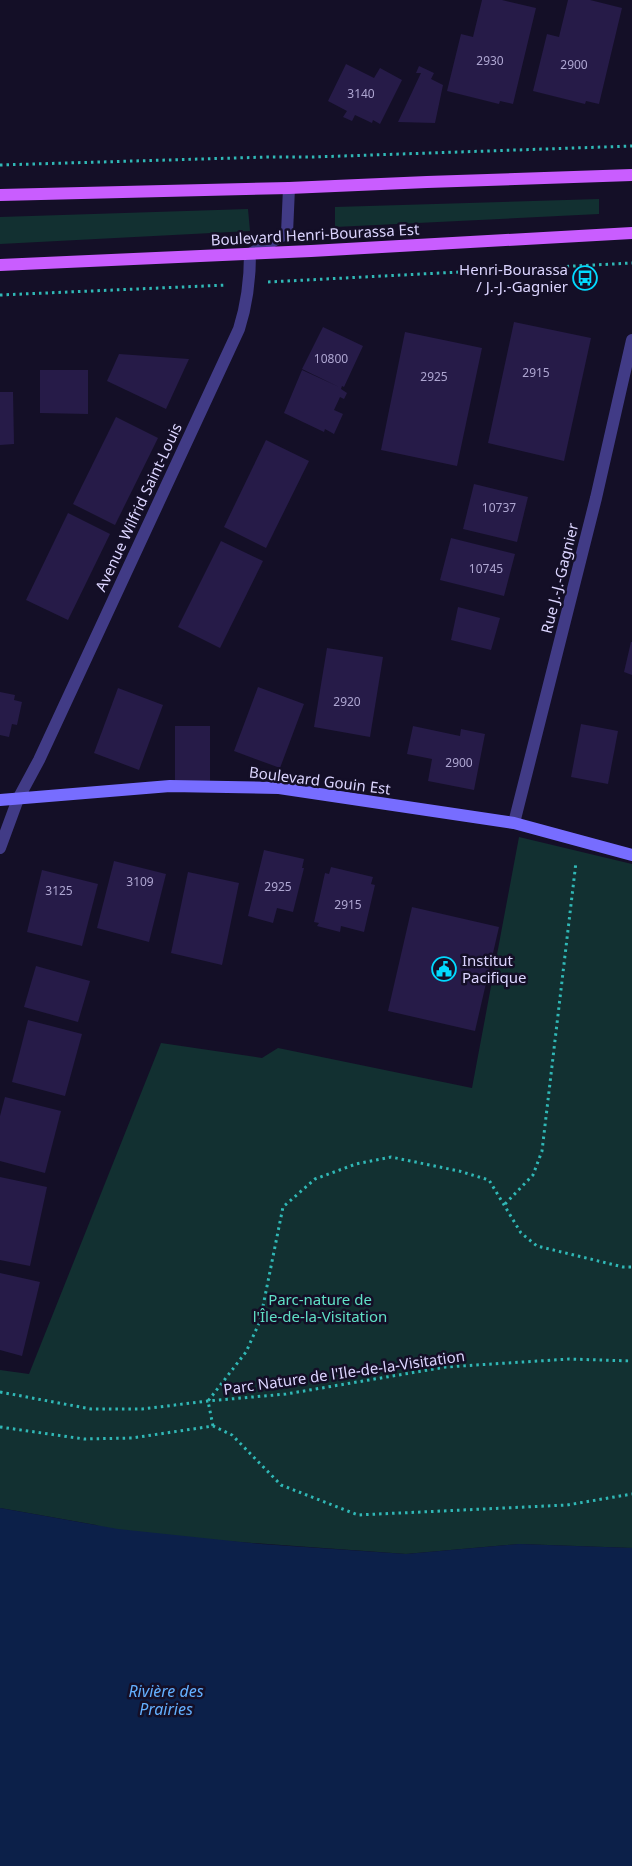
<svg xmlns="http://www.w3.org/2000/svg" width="632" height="1866" viewBox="0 0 632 1866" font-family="'Noto Sans',sans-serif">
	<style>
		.green { fill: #123031 }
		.water { fill: #0c2049 }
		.building { fill: #261b48 }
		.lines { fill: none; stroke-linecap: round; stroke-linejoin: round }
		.path { stroke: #30b8b6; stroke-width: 3; stroke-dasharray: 2.5 4; stroke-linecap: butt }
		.lane { stroke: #413b86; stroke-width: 12 }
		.street { stroke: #413b86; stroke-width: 12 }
		.secondary { stroke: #776dff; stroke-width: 12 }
		.primary { stroke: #c95dff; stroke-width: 12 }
		.labels { text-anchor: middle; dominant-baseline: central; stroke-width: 5; stroke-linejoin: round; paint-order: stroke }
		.number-label { font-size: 12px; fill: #aea6d1 }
		.street-label { font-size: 15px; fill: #dcd5ff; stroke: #140f27 }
		.poi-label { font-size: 15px; fill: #dcd5ff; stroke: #140f27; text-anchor: end }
		.park-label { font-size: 15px; fill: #60e0c6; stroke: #140f27 }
		.water-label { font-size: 16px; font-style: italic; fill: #64b0ff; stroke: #140f27 }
	</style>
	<rect width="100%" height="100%" fill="#140f27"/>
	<g class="green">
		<polygon points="599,199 599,214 335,227 335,207"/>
		<polygon points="248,209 250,231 0,244 0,217"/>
		<polygon points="519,837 632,864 632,1548 519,1544 406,1554 114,1533 96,1525 0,1508 0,1370 29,1374 161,1043 262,1058 278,1048 472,1088"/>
	</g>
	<polygon class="water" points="0,1508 118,1529 261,1544 406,1554 519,1544 632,1548 632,1866 0,1866"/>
	<g class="building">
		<polygon points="482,0 502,0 536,8 513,104 500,101 499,104 447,91 461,34 473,37"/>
		<polygon points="568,0 590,0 622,8 599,104 586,101 585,104 533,91 547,34 559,37"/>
		<polygon points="346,64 374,78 380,68 402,80 380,124 373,120 372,123 355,115 352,121 343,117 347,111 328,101"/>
		<polygon points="419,66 434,73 431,79 443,85 435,123 398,122 421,73 416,73"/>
		<polygon points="514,322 591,338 564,461 488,443"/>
		<polygon points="323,327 363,346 344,387 342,386 341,389 347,393 344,399 340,397 334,410 343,414 334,434 325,429 324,432 284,413 302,370 339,387 302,369"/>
		<polygon points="405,332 482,348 457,466 381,450"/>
		<polygon points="119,354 189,359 166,409 107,381"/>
		<polygon points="40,370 88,370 88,414 40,413"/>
		<polygon points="0,392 13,392 14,444 0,445"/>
		<polygon points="116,417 158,438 115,525 73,504"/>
		<polygon points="266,440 309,461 266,548 224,527"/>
		<polygon points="474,484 528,497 517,542 463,529"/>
		<polygon points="68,513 110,534 68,620 26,600"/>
		<polygon points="451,538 515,554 504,596 440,580"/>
		<polygon points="221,541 263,561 220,648 178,627"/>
		<polygon points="458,607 500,618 491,650 451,640"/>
		<polygon points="631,642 632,642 632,675 624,672"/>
		<polygon points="327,648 383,657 370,737 314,727"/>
		<polygon points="258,687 304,704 280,768 234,751"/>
		<polygon points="118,688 163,705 139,770 94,753"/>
		<polygon points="0,692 15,695 14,700 22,702 17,725 12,724 9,737 0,735"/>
		<polygon points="581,724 618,731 608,784 571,777"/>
		<rect x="175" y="726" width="35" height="58"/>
		<polygon points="413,726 460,736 461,729 485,734 474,790 428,781 432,759 407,754"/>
		<polygon points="264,850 304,859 302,868 304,868 293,912 277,908 273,923 248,916"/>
		<polygon points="114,861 166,874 149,942 97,928"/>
		<polygon points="331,867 373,877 371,884 375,885 364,932 341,926 340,932 317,926 319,923 314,922 325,873 329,874"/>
		<polygon points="42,870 98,884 82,946 27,932"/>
		<polygon points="188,872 239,883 222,965 171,953"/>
		<polygon points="412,907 499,927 475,1031 388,1011"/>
		<polygon points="36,966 90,981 78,1022 24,1007"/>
		<polygon points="28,1020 82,1034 65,1096 12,1082"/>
		<polygon points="5,1097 61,1111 45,1173 0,1161 0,1116"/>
		<polygon points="0,1177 47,1187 30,1266 0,1260"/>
		<polygon points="0,1273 40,1282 22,1356 0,1350"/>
	</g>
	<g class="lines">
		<g class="path">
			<polyline points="0,165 268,157 314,157 632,146"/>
			<polyline points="268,282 632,263"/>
			<polyline points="0,295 227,285"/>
			<polyline points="505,1204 533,1175 542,1151 576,862"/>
			<polyline points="0,1392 91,1409 142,1409 208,1401 286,1394 446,1367 569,1359 632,1361"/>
			<polyline points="213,1426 208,1401 246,1352 260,1321 283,1207 315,1179 356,1164 391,1157 459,1171 489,1180 521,1233 537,1246 623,1267 632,1267"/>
			<polyline points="0,1427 84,1439 132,1438 213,1426 232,1435 281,1485 358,1515 567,1505 632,1494"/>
		</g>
		<polyline class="lane" points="250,254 287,233 289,188"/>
		<g class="street">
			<polyline points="514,823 596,498 632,340"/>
			<path d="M0 848 18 799 39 760 239 329C247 304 250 281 250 254"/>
		</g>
		<polyline class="secondary" points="0,800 170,786 279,788 514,823 632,855"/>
		<g class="primary">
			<polyline points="0,195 289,188 427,182 632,175"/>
			<polyline points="0,265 311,251 632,233"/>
		</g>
	</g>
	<defs>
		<g id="bus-ring" transform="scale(1.25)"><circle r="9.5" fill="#140f27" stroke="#02dafe" stroke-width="1.5"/><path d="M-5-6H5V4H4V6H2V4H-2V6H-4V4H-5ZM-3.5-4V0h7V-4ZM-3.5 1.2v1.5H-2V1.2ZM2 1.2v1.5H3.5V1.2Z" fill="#02dafe"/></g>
		<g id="civic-ring" transform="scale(1.25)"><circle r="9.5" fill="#140f27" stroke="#02dafe" stroke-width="1.5"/><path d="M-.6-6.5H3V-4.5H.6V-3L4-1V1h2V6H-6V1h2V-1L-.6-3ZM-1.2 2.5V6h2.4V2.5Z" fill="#02dafe"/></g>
	</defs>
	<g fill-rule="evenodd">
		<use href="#bus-ring" x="585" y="278"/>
		<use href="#civic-ring" x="444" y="969"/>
	</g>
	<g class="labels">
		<g class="number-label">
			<text x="490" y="60">2930</text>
			<text x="574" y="64">2900</text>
			<text x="361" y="93">3140</text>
			<text x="331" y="358">10800</text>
			<text x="536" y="372">2915</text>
			<text x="434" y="376">2925</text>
			<text x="499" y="507">10737</text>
			<text x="486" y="568">10745</text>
			<text x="347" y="701">2920</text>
			<text x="459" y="762">2900</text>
			<text x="140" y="881">3109</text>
			<text x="278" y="886">2925</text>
			<text x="59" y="890">3125</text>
			<text x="348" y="904">2915</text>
		</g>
		<g class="street-label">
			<text transform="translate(315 234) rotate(-3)">Boulevard Henri-Bourassa Est</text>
			<text transform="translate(138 507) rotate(-65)">Avenue Wilfrid Saint-Louis</text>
			<text transform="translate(559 578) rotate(-76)">Rue J.-J.-Gagnier</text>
			<text transform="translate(320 780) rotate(7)">Boulevard Gouin Est</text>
			<text transform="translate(344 1372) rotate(-8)">Parc Nature de l'Ile-de-la-Visitation</text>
		</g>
		<g class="poi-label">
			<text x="568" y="269">Henri-Bourassa<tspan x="568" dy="17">/ J.-J.-Gagnier</tspan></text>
			<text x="462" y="960" text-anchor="start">Institut<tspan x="462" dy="17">Pacifique</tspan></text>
		</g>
		<g class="park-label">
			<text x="320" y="1299">Parc-nature de<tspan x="320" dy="17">l'Île-de-la-Visitation</tspan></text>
		</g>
		<g class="water-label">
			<text x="166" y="1691">Rivière des<tspan x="166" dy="18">Prairies</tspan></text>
		</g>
	</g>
</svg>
